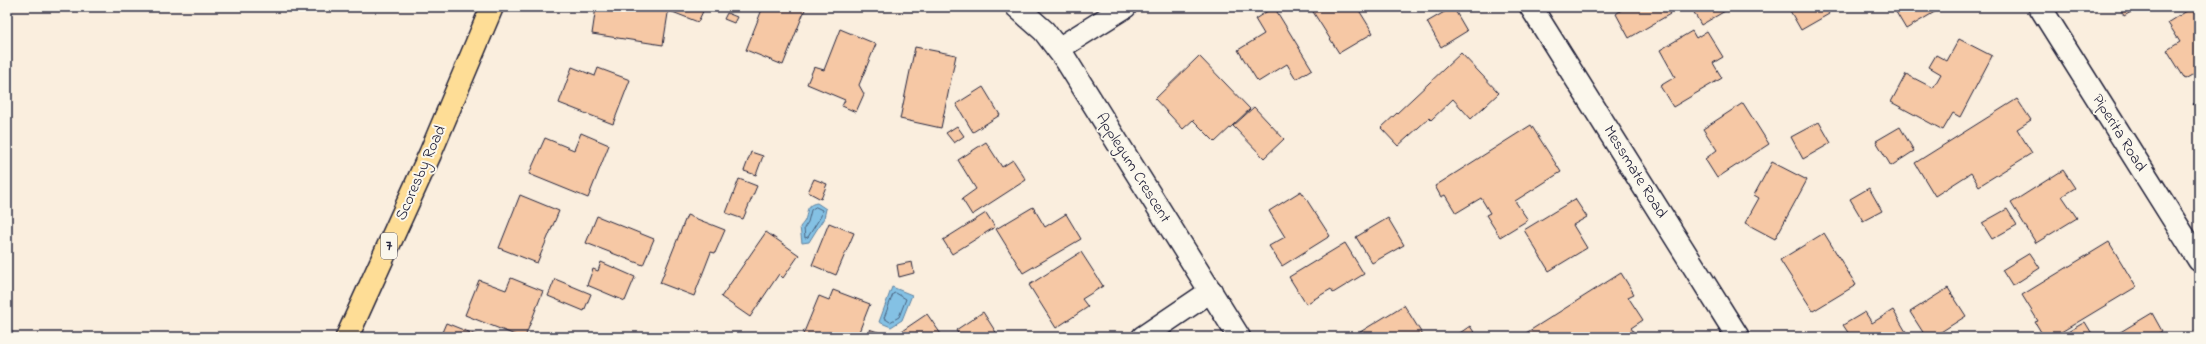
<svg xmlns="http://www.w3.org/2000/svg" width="2206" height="344" viewBox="0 0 2206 344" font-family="'Indie Flower',sans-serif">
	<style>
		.water { fill: #84c1e4; stroke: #5d81a0 }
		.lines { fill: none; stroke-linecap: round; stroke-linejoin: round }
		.shore { stroke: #49627f; stroke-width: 1 }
		.building { fill: #f6c8a5; stroke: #22223b }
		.street-casing { stroke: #22223b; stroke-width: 25 }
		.primary-casing { stroke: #22223b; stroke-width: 25 }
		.street { stroke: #fbf7ec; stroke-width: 22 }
		.primary { stroke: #fedd96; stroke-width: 22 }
		.labels { text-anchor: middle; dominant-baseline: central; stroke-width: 4; stroke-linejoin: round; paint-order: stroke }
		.shield { fill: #fbf7ec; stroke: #636270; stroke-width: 1 }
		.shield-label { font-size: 15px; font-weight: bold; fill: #22223b }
		.street-label { font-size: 16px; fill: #22223b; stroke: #fbf7ec }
	</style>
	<rect width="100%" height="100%" fill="#faeede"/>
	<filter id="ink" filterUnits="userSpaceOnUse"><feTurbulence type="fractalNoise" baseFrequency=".025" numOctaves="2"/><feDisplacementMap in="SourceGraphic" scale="8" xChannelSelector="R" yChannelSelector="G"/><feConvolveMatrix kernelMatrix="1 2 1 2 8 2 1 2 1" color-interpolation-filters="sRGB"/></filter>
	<g filter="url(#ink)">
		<g class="water">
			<path d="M817 203 826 209 824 218 809 242 802 243 800 227C801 225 803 224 804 222 809 213 804 205 817 203Z"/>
			<polygon points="892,287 912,295 902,320 891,327 879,322"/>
		</g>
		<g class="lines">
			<g class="shore">
				<polygon points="816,207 822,210 821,216 808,237 805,238 804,228 808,222 811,210"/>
				<polygon points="896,293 906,299 899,317 890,322 884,318 893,294"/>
			</g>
		</g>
		<g class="building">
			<polygon points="596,7 669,7 663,45 592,34"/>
			<polygon points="672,7 705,7 698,22 670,11"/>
			<polygon points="763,7 806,7 783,65 746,50"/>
			<polygon points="1274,7 1312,69 1296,79 1287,64 1258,82 1238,50 1264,34 1255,19"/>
			<polygon points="1310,7 1357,7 1373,33 1339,53"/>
			<polygon points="1453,7 1467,31 1441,47 1427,22"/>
			<polygon points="1625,7 1666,7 1670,14 1629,38 1616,14"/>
			<polygon points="1691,7 1732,7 1701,25"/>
			<polygon points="1793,7 1825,7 1829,14 1801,30 1789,9"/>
			<polygon points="1893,7 1943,7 1906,29"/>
			<polygon points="2119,7 2140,7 2124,16"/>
			<polygon points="2193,7 2199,7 2199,71 2185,79 2167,50 2180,42 2168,23"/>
			<polygon points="727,13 737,17 734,23 724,19"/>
			<polygon points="840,29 876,44 859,85 864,94 856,112 842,106 845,100 807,84 814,67 824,70"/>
			<polygon points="1692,31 1696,38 1707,31 1723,57 1713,63 1722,78 1673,107 1660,86 1675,77 1660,50"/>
			<polygon points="1959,39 1992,56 1960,117 1953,113 1943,130 1891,102 1906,74 1933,88 1941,74 1929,67 1936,55 1947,61"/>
			<polygon points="915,47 956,55 941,128 900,119"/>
			<polygon points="1461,53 1499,93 1471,119 1453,99 1431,120 1429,118 1398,146 1381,128"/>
			<polygon points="1199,56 1250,109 1215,142 1193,120 1183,129 1155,99"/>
			<polygon points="572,67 595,76 598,68 630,80 613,124 559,103"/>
			<polygon points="983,87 1000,115 973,132 956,104"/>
			<polygon points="2017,99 2031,120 2017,129 2032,153 1979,186 1971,173 1935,196 1915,163"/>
			<polygon points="2199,101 2199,114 2193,104"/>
			<polygon points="1743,103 1769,144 1717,178 1705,159 1717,150 1703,129"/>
			<polygon points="1254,107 1284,139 1264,158 1233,126"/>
			<polygon points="1819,122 1831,143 1803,159 1791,137"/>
			<polygon points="1531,125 1561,172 1515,201 1528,220 1500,237 1486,215 1490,213 1481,198 1456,213 1445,195 1441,197 1435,186"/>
			<polygon points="957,126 964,136 954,143 946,133"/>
			<polygon points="1900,127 1914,151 1891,166 1876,141"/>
			<polygon points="581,133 609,145 588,198 529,174 545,138 574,150"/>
			<polygon points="986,142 1002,167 1013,160 1026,180 972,215 962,199 976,189 958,160"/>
			<polygon points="751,152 763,156 756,175 744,171"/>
			<polygon points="1772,162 1807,180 1775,239 1745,223 1759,198 1754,195"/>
			<polygon points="2063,170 2075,188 2062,196 2077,218 2036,243 2011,203"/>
			<polygon points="739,179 757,186 743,219 726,213"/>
			<polygon points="814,179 827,184 821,199 808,192"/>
			<polygon points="1869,188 1882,211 1863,221 1850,199"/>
			<polygon points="1301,191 1330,236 1282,266 1269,246 1285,237 1269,211"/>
			<polygon points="520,195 559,211 537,263 499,248"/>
			<polygon points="1575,199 1587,217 1573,225 1587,248 1549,271 1524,230"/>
			<polygon points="1033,207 1045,227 1066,214 1081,239 1023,273 996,229"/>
			<polygon points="2007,209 2017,225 1992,239 1982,223"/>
			<polygon points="986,213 995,227 952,254 943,240"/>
			<polygon points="687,215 725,230 715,253 711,252 694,296 660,283"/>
			<polygon points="597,216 654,239 643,265 586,243"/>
			<polygon points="1388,218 1404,245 1372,263 1356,237"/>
			<polygon points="829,223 854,233 836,275 812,265"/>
			<polygon points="766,232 799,255 783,278 779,274 750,317 721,297"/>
			<polygon points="1824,233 1856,285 1813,311 1780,260"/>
			<polygon points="2109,242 2136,287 2053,337 2044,337 2035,322 2038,321 2022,295"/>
			<polygon points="1345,243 1364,274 1333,293 1331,289 1306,304 1289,277"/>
			<polygon points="1081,252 1103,286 1082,299 1088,307 1056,328 1029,285"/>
			<polygon points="2030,253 2040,268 2012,286 2002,270"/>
			<polygon points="601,262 635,277 625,301 587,285 593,269 598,271"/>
			<polygon points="912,262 914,273 899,277 897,265"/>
			<polygon points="1621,273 1634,294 1628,297 1643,320 1631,328 1637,337 1529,337 1526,333"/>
			<polygon points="511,278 543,291 525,337 520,337 465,315 479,280 506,290"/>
			<polygon points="555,279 591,294 584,311 548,296"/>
			<polygon points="1948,288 1966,316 1933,337 1926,337 1910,312"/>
			<polygon points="833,290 870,304 857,337 802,337 819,296 829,300"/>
			<polygon points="1404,305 1424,337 1352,337"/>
			<polygon points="1893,310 1909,337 1851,337 1843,325 1865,312 1872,323"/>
			<polygon points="983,312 999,337 960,337 956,330"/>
			<polygon points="2152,313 2162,331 2152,337 2112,337"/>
			<polygon points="927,314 943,337 893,337"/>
			<polygon points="2085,322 2094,337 2059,337"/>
			<polygon points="446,323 481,337 440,337"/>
			<polygon points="1470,326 1477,337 1454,337"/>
			<polygon points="869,329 892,337 875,337"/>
		</g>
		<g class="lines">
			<g class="street-casing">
				<g id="street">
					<polyline points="1017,7 1044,31 1066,60 1239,337"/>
					<polyline points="1531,7 1738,337"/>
					<polyline points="2040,7 2199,260"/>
					<polyline points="1058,49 1125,7"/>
					<polyline points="1143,337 1211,291"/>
				</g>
			</g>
			<g class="primary-casing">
				<polyline id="primary" points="347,337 430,154 492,7"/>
			</g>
			<use href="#street" class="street"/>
			<use href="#primary" class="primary"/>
		</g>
	</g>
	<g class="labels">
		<rect class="shield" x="381" y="233" width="16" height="26" rx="3"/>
		<g class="shield-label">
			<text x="389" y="246">7</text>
		</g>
		<g class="street-label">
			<text transform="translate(2119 133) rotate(58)">Piperita Road</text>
			<text transform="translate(1133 168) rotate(58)">Applegum Crescent</text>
			<text transform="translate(1635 172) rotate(58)">Messmate Road</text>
			<text transform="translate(421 173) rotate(-66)">Scoresby Road</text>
		</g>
	</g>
	<rect width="2206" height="344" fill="none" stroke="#fbf7ec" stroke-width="24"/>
	<rect x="12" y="12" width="2182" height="320" fill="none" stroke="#22223b" stroke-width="1.5" filter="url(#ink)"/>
</svg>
